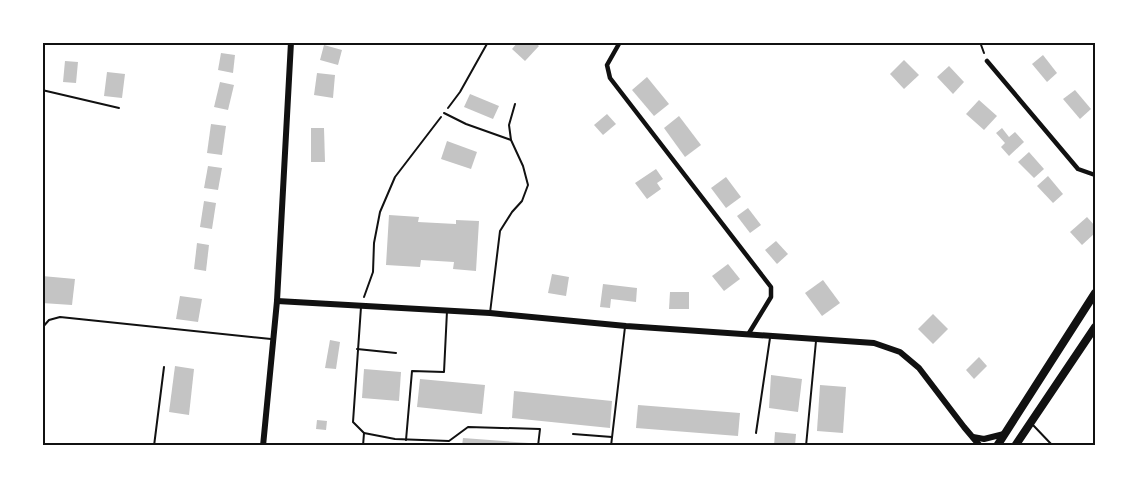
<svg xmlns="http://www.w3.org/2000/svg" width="1137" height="488" viewBox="0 0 1137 488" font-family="Overpass,sans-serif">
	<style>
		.building { fill: #c4c4c4 }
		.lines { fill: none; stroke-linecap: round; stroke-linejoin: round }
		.path { stroke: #111; stroke-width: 2 }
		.service { stroke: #111; stroke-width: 2 }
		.minor { stroke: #111; stroke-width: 4.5 }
		.tertiary { stroke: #111; stroke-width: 6 }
		.trunk { stroke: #111; stroke-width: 8 }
		.neatline { fill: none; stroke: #111; stroke-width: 2 }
	</style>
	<rect width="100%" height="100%" fill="#fff"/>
	<g class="building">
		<polygon points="518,42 534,42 539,46 525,61 512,49"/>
		<polygon points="324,45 342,50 338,65 320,60"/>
		<polygon points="221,53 235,55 233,73 218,70"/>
		<polygon points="1043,55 1057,73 1047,82 1032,64"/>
		<polygon points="904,60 919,75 904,89 890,74"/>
		<polygon points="65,61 78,62 76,83 63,82"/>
		<polygon points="949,66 964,82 953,94 937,77"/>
		<polygon points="107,72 125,74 122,98 104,96"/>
		<polygon points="317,73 335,75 333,98 314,95"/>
		<polygon points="647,77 669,104 654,116 632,90"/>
		<polygon points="220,82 234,85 228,110 214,107"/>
		<polygon points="1075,90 1091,109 1080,119 1063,99"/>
		<polygon points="470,94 499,106 493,119 464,107"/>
		<polygon points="979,100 997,116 984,130 966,114"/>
		<polygon points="607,114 616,124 603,135 594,125"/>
		<polygon points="679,116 701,145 685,157 664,128"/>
		<polygon points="211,124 226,126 222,155 207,153"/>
		<polygon points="311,128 324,128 325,162 311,162"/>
		<polygon points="1002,128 1009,137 1015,132 1024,142 1009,156 1001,147 1005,143 996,133"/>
		<polygon points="447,141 477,152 471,169 441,159"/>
		<polygon points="1029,152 1044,169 1034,178 1018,162"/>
		<polygon points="208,166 222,168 218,190 204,188"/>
		<polygon points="656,169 663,179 657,183 661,189 647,199 635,183"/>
		<polygon points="1048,176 1063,194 1053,203 1037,186"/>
		<polygon points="726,177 741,197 726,208 711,188"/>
		<polygon points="204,201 216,203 212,229 200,227"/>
		<polygon points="748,208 761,225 750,233 737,216"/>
		<polygon points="389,215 419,217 418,222 456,224 456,220 479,221 476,271 453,269 454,262 421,260 420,267 386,265"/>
		<polygon points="1087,217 1095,226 1095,233 1082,245 1070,232"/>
		<polygon points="776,241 788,254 777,264 765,250"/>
		<polygon points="197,243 209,245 206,271 194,269"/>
		<polygon points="728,264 740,279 724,291 712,276"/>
		<polygon points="552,274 569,277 566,296 548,293"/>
		<polygon points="42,276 75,279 72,305 42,303"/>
		<polygon points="823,280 840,303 822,316 805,293"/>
		<polygon points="603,284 637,288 636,302 611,299 610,308 600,307"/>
		<polygon points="670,292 689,292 689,309 669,309"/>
		<polygon points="180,296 202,299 198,322 176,319"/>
		<polygon points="933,314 948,329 933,344 918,329"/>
		<polygon points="330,340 340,342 336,369 325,368"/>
		<polygon points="979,357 987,366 974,379 966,370"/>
		<polygon points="175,366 194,369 189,415 169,412"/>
		<polygon points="364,369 401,372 399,401 362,398"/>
		<polygon points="771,375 802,379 798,412 769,408"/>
		<polygon points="420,379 485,385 482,414 417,407"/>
		<polygon points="820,385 846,387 843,433 817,431"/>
		<polygon points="514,391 612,401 610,428 512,418"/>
		<polygon points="638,405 740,413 738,436 636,428"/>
		<polygon points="317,420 327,421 326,430 316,429"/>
		<polygon points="775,432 796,434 795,446 774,446"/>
		<polygon points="463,438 529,443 529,446 462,446"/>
	</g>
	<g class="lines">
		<g class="path">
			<polyline points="980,42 984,53"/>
			<polyline points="42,90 119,108"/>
			<polyline points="448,108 460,92 488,42"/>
			<polyline points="364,297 373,272 374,243 380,212 395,177 441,117"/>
		</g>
		<g class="service">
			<polyline points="444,113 466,124 511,140"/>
			<polyline points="361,307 353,422 364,433 363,446"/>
			<polyline points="490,313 500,231 512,212 522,201 528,185 523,166 511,140 509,125 515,104"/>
			<polyline points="42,328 49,320 60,317 271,339"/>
			<polyline points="357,349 396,353"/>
			<polyline points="1032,424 1053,446"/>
			<polyline points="364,433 395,439 449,441 468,427 540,429 538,446"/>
			<polyline points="756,433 770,338"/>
			<polyline points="573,434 612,437"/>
			<polyline points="406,440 412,371 444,372 447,311"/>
			<polyline points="154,446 164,367"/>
			<polyline points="611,446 625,327"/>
			<polyline points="806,446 816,341"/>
		</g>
		<g class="minor">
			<polyline points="620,42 607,65 610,78 771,287 771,297 749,333"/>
			<polyline points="987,61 1078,169 1095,175"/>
		</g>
		<g class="tertiary">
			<polyline points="277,301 490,313 626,326 874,343 900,352 919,368 964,427 980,446"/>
			<polyline points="973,437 984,439 1004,434"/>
			<polyline points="263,446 277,301 291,42"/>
		</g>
		<g class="trunk">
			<polyline points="997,446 1095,293"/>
			<polyline points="1015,446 1095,327"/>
		</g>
	</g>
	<rect width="1137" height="488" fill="none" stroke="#ffffff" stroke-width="87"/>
	<rect x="44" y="44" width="1050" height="400" class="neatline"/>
</svg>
